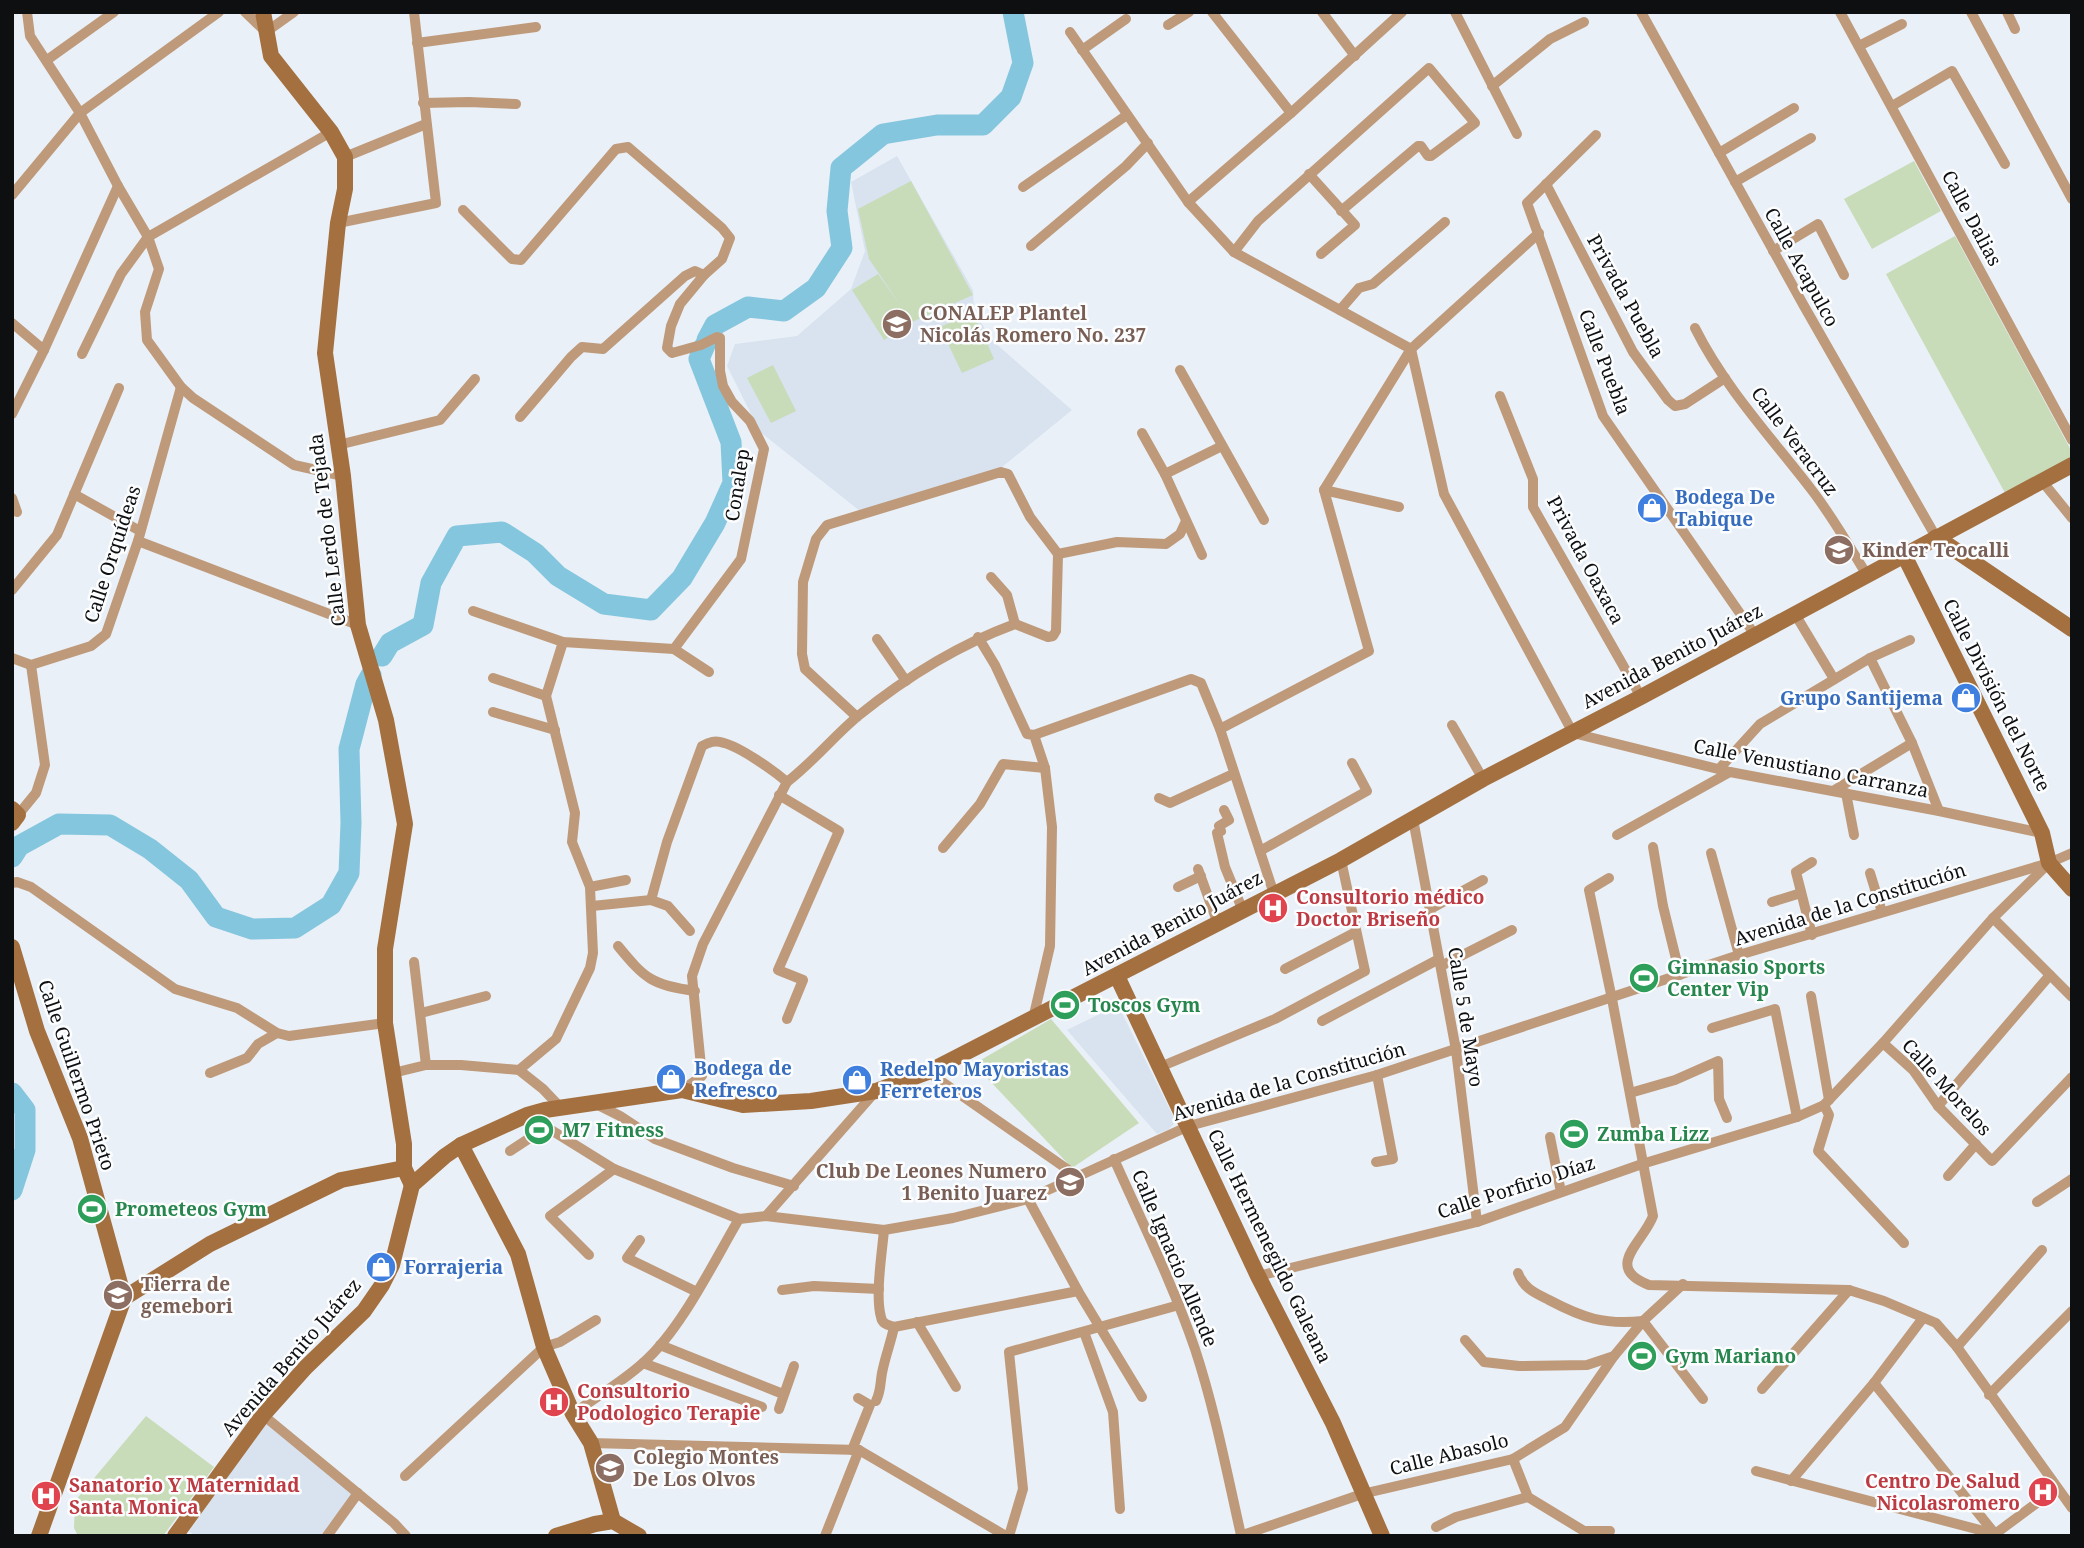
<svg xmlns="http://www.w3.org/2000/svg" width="2084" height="1548" viewBox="0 0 2084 1548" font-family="'Noto Serif',serif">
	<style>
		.built { fill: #d8e3ef }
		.green { fill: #c8dcb9 }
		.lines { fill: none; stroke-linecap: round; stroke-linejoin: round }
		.river { stroke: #84c6de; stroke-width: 21 }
		.street { stroke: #be9a7b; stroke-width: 10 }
		.secondary { stroke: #a47040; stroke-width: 16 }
		.labels { text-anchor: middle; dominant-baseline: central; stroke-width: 5; stroke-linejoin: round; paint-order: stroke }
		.street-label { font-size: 19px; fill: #0d0f11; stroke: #fcfdfe }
		.education-label { font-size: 19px; font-weight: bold; fill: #785e54; stroke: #fcfdfe; text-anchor: start }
		.shop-label { font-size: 19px; font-weight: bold; fill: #366cbe; stroke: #fcfdfe; text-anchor: start }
		.health-label { font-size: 19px; font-weight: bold; fill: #be3a42; stroke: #fcfdfe; text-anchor: start }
		.leisure-label { font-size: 19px; font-weight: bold; fill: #27864d; stroke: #fcfdfe; text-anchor: start }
	</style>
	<rect width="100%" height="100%" fill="#eaf0f7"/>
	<g class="built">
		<polygon points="897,156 973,290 974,312 994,342 1072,410 996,472 860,511 760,432 727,366 735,344 797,336 851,289 865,251 851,182"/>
		<polygon points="1118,1005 1176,1122 1169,1129 1157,1134 1067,1030"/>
		<polygon points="267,1422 355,1493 324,1536 195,1536 189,1531"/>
	</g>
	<g class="green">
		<polygon points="1914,161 1941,211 1872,249 1844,199"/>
		<polygon points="911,181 973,295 912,322 884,340 852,290 878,274 901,306 869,259 858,209"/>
		<polygon points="1955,236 2072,452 2072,457 2005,493 1886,274"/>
		<polygon points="973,312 994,359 962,373 940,327"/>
		<polygon points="773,365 796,411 771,423 747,378"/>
		<polygon points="1051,1019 1139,1123 1072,1168 974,1064"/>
		<polygon points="146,1416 214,1467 163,1536 78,1536 74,1528 75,1501"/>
	</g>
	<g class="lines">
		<g class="river">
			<polyline points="707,340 715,325 748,307 784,311 816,288 842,248 837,211 841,168 883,134 937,125 983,125 1011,97 1023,63 1013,12"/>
			<polyline points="382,656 390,643 423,625 431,583 457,536 502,532 535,553 558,576 604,604 651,610 682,578 715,523 733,483 731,442 699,359 705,345"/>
			<polyline points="12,857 19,846 59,824 110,825 150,849 189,880 216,917 252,929 295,928 331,905 349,873 351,823 349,749 366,684 371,675"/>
			<polyline points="12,1093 25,1110 25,1150 12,1190"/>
		</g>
		<g class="street">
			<polyline points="27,12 30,36 80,113 118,186 148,237 159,269 145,312 147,340 181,387 193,398 294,465 343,476"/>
			<polyline points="245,12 266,32 294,12"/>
			<polyline points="1212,12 1291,113"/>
			<polyline points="1322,12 1355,56"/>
			<polyline points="1455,12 1517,134"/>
			<polyline points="1641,12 1804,306 1936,537"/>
			<polyline points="1840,12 2072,440"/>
			<polyline points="1971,12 2072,199"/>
			<polyline points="2007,12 2015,29"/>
			<polyline points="1168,25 1189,12"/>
			<polyline points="1070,32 1188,202 1234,252 1411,349 1444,494 1573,733 1730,772 1939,811 2042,833"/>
			<polyline points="417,43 536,27"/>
			<polyline points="1859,46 1902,24"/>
			<polyline points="1082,50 1126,19"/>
			<polyline points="47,60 114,12"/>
			<polyline points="1492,86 1550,39 1584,22"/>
			<polyline points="423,103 469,102 516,104"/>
			<polyline points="1892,106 1952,71 2005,164"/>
			<polyline points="1596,135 1527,203 1603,416 1755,635"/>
			<polyline points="1719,153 1794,108"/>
			<polyline points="345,157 426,124"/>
			<polyline points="1309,174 1355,225 1321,254"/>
			<polyline points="1735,182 1811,138"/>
			<polyline points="1546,184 1633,352 1668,400 1675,406 1685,404 1725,378"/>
			<polyline points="1023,187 1127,115"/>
			<polyline points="12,195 80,113 219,12"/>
			<polyline points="1188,202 1291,113 1402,12"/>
			<polyline points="463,210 512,259 521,260 616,149 628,147 722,228 730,238 722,259 704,275 680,304 671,326 667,348 672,353 701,345 717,337 720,338 720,371 723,386 732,402 750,421 764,449 741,559 674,649"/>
			<polyline points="338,223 436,203 414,12"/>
			<polyline points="1031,246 1126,166 1148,143"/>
			<polyline points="1773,251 1818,224 1844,275"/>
			<polyline points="1234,252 1258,221 1429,68 1475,123 1431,156 1428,156 1421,146 1418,146 1341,211"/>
			<polyline points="1340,310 1359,288 1373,284 1445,222"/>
			<polyline points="12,323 44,350"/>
			<path d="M1695 328C1725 388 1771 437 1811 489 1832 516 1849 546 1867 575"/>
			<polyline points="82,354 121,274 148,237 331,132"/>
			<polyline points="1180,370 1264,520"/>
			<polyline points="1500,396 1533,479 1533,507 1641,697"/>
			<polyline points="12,414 44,350 118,186"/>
			<polyline points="520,417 571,357 582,347 603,349 685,276 695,271 704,275"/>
			<polyline points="1142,433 1165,474 1202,555"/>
			<polyline points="338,445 440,420 475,379"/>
			<polyline points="1165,474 1222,446"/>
			<polyline points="2042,481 2072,518"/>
			<polyline points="1324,490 1399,507"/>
			<polyline points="74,494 140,531"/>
			<polyline points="12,498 17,512"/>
			<polyline points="138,541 358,625"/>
			<polyline points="1058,554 1117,542 1166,544 1180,534 1186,521"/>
			<polyline points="991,577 1007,595 1015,624"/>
			<polyline points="12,590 57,535 119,388"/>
			<polyline points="473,611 563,642 674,649 709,672"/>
			<polyline points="1795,614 1834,679"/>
			<polyline points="978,637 995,665 1027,734 1034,735 1045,768 1052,827 1050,946 1033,1019"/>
			<polyline points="877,639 906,681"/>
			<polyline points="12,658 31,665 91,646 106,634 138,541 181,387"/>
			<polyline points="1870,658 1912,743 1939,811"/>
			<polyline points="493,678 546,696"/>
			<polyline points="493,712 555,730"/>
			<polyline points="1452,725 1483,779"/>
			<polyline points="1220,729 1369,651 1324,490 1411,349 1539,233"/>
			<polyline points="1034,735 1191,679 1201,683 1220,729 1274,894"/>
			<polyline points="1719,769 1760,724 1870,658 1910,640"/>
			<polyline points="1833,791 1912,743"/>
			<polyline points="1846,793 1854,835"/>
			<polyline points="779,795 839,831 778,970 803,980 787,1019"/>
			<polyline points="1159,798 1170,803 1233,774"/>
			<polyline points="1224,810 1229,820 1219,826 1221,831 1217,833 1225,867 1243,911"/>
			<polyline points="18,815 36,793 45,765 31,665"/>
			<polyline points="1413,819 1456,1050 1477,1222"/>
			<polyline points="1617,835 1730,772"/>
			<polyline points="1653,847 1663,906 1680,975"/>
			<polyline points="943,848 980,804 1003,764 1045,768"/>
			<polyline points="1260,851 1367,791 1352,763"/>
			<polyline points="1711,853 1739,955"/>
			<polyline points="1198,869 1218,924"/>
			<polyline points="1870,873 1882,912"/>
			<path d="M1609 878 1589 890 1612 999 1653 1216C1643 1243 1603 1267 1649 1285L1849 1290 1884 1301 1936 1323 1957 1347 2072 1508"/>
			<polyline points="12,883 17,882 31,887 175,989 237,1008 277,1033 289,1036 385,1023"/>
			<polyline points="590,887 626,880"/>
			<polyline points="1178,887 1201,876"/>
			<path d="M651 900 667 842 702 746C709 742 715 740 724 743 740 747 773 770 787 782"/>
			<polyline points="1772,902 1801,893"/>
			<polyline points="592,906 651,900 668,906 690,931"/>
			<polyline points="1430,909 1483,880"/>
			<polyline points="1993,918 2072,997"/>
			<polyline points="1812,935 1796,872 1812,862"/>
			<path d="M618 946C645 979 652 985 695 991"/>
			<polyline points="414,962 426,1065"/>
			<polyline points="1441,966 1512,930"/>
			<polyline points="1285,969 1356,932"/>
			<polyline points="1811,996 1829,1100"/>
			<polyline points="421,1013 486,996"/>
			<polyline points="1322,1021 1439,959"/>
			<polyline points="1712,1028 1775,1009 1797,1117"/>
			<polyline points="1883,1043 1913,1070 1938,1106 1992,1161 2072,1077"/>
			<polyline points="1160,1067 1275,1019 1365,971 1341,860"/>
			<polyline points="519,1070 556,1039 590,968 593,953 590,887 572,842 575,813 546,696 563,642"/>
			<polyline points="928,1072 1077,1176"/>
			<polyline points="210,1073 247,1058 258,1044 277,1033"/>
			<polyline points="393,1073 426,1065 461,1065 519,1070 543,1089 561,1108"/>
			<path d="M682 1090 702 1076 692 976 703 944 787 782C813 762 833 737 858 716 905 678 958 645 1015 624L1048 637 1053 636 1056 631 1058 554 1030 517 1008 474 1001 472 827 525 816 539 803 582 802 654 805 669 857 717"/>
			<polyline points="1630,1093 1675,1080 1718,1061 1719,1099 1727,1118"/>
			<polyline points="594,1103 620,1116 655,1139 733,1168 794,1186"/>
			<polyline points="1824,1105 1829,1115 1818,1151 1904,1243"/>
			<polyline points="1938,1106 2050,975"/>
			<polyline points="527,1115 614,1169 739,1219 766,1216 884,1230 953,1218 1028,1199 1189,1126 1377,1075 1739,955 2049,863 2072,853"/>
			<polyline points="1550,1137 1561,1192"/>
			<polyline points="510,1151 548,1126"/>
			<path d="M1114 1159C1142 1222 1173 1284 1195 1349 1215 1410 1227 1473 1241 1535"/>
			<polyline points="1376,1162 1393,1159 1377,1075"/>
			<polyline points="1948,1176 1976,1144"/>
			<polyline points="1028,1199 1078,1291 1142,1397"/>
			<polyline points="2037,1202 2072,1179"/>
			<polyline points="766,1216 876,1091"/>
			<path d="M884 1230C882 1253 875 1296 881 1317 882 1324 888 1325 894 1327L1078 1291"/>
			<polyline points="640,1240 627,1258 697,1292"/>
			<polyline points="589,1255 550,1216 614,1169"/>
			<path d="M1518 1273C1524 1289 1535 1293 1549 1300 1583 1318 1604 1325 1643 1321L1703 1399"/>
			<polyline points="1258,1276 1477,1222 1642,1164 1797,1117 1824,1105 1883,1043 1993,918 2047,865"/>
			<polyline points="782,1290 814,1286 879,1289"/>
			<polyline points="917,1322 956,1387"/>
			<polyline points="1084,1332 1113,1412 1120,1509"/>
			<polyline points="1465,1340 1484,1362 1519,1366 1587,1365 1614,1356"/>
			<polyline points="660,1345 783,1394"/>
			<polyline points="1957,1347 2042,1250"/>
			<polyline points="643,1363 762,1407"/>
			<polyline points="1874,1383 1995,1534"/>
			<polyline points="1762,1389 1849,1290"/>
			<polyline points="1989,1395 2072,1311"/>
			<path d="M876 1401C881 1391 880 1384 882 1373 885 1357 891 1342 894 1327"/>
			<polyline points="779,1409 794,1366"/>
			<path d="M573 1414C596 1397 622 1382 643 1363 681 1330 713 1263 739 1219"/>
			<polyline points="263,1415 394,1523 406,1536"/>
			<polyline points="591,1443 859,1450 1006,1536"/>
			<polyline points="852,1450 870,1405 858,1398"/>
			<polyline points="1513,1459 1528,1497 1584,1531 1610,1531"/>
			<polyline points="1756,1471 1995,1534 2057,1488"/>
			<polyline points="405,1476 544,1347 560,1342 596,1320"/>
			<polyline points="1791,1481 1874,1383 1923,1318"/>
			<polyline points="1436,1527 1456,1517 1528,1497"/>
			<polyline points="327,1536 358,1493"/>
			<polyline points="825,1536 859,1450"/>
			<polyline points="1009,1536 1023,1489 1009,1352 1179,1305"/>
			<polyline points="1240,1536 1362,1494 1513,1459 1565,1427 1614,1356 1643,1321 1683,1284"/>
		</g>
		<g class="secondary">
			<polyline points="263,12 271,56 331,132 345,157 345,189 338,223 325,353 343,476 358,625 386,720 405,824 385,949 385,1023 404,1144 404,1168 412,1185"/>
			<polyline points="1936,537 2072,629"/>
			<polyline points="1904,555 2042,833 2049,863 2072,889"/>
			<polyline points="12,809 18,815 12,823"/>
			<polyline points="12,947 37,1031 80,1138 124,1298 39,1536"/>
			<polyline points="1117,976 1258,1276 1333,1423 1382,1536"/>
			<polyline points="461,1145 518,1254 544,1347 573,1414 591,1443 613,1521"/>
			<polyline points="124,1298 210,1244 341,1180 404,1168"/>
			<polyline points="175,1536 263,1415 306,1367 364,1311 382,1285 392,1265 412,1185 445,1156 461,1145 527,1115 545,1110 682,1090 743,1105 811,1101 876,1091 928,1072 1341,860 1483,779 1641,697 2072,465"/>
			<polyline points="556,1536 595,1524 613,1521 639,1536"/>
		</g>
	</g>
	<defs>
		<g id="school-disc" transform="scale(1.575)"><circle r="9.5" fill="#8d6e63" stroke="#fcfdfe"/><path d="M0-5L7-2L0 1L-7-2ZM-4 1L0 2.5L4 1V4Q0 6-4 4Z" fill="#fff"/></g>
		<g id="shop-disc" transform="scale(1.575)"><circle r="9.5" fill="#3f7fe0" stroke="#fcfdfe"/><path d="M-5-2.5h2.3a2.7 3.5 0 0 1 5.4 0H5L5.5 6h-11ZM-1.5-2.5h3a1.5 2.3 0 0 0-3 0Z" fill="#fff"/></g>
		<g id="hospital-disc" transform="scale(1.575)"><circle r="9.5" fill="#e0444e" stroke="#fcfdfe"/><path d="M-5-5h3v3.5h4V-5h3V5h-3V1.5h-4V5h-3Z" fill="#fff"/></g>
		<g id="stadium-disc" transform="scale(1.575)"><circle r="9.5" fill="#2e9e5b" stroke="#fcfdfe"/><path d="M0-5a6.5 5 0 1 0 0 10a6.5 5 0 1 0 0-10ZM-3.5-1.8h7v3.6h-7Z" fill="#fff"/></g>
	</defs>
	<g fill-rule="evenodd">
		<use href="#school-disc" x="897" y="324"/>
		<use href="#shop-disc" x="1652" y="508"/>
		<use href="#school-disc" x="1839" y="550"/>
		<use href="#shop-disc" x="1966" y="698"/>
		<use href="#hospital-disc" x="1273" y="908"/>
		<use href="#stadium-disc" x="1644" y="978"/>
		<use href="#stadium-disc" x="1065" y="1005"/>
		<use href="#shop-disc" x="671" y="1079"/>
		<use href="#shop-disc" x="857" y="1080"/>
		<use href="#stadium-disc" x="539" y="1130"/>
		<use href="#stadium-disc" x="1574" y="1134"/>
		<use href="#school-disc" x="1070" y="1182"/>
		<use href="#stadium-disc" x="92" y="1209"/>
		<use href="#shop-disc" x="381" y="1267"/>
		<use href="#school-disc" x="118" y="1295"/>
		<use href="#stadium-disc" x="1642" y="1356"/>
		<use href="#hospital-disc" x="554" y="1402"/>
		<use href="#school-disc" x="610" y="1468"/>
		<use href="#hospital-disc" x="2043" y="1492"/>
		<use href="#hospital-disc" x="46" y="1496"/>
	</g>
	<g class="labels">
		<g class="street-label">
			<text transform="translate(1972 218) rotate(62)">Calle Dalias</text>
			<text transform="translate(1802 267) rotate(61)">Calle Acapulco</text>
			<text transform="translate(1626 296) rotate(61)">Privada Puebla</text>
			<text transform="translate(1605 362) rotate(69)">Calle Puebla</text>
			<text transform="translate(1795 441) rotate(53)">Calle Veracruz</text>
			<text transform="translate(737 485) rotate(-81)">Conalep</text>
			<text transform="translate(327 530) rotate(-97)">Calle Lerdo de Tejada</text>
			<text transform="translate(112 554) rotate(-72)">Calle Orquídeas</text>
			<text transform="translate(1586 560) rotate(62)">Privada Oaxaca</text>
			<text transform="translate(1672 656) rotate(-28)">Avenida Benito Juárez</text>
			<text transform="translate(1997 695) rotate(63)">Calle División del Norte</text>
			<text transform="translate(1811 768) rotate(11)">Calle Venustiano Carranza</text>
			<text transform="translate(1850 904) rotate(-17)">Avenida de la Constitución</text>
			<text transform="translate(1172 923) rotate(-28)">Avenida Benito Juárez</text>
			<text transform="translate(1466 1017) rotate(81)">Calle 5 de Mayo</text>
			<text transform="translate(77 1075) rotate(71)">Calle Guillermo Prieto</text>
			<text transform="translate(1289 1081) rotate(-16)">Avenida de la Constitución</text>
			<text transform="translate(1947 1087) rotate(48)">Calle Morelos</text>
			<text transform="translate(1516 1187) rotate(-18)">Calle Porfirio Díaz</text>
			<text transform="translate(1270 1246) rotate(64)">Calle Hermenegildo Galeana</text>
			<text transform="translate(1175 1258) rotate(67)">Calle Ignacio Allende</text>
			<text transform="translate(291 1357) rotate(-49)">Avenida Benito Juárez</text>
			<text transform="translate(1449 1454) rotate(-14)">Calle Abasolo</text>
		</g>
		<g class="education-label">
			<text x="920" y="313">CONALEP Plantel<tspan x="920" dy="22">Nicolás Romero No. 237</tspan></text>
			<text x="1862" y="550">Kinder Teocalli</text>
			<text x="1047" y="1171" text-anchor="end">Club De Leones Numero<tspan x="1047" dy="22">1 Benito Juarez</tspan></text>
			<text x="141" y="1284">Tierra de<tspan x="141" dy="22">gemebori</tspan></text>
			<text x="633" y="1457">Colegio Montes<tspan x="633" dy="22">De Los Olvos</tspan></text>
		</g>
		<g class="shop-label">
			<text x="1675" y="497">Bodega De<tspan x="1675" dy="22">Tabique</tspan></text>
			<text x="1943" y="698" text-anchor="end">Grupo Santijema</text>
			<text x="694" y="1068">Bodega de<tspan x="694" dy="22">Refresco</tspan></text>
			<text x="880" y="1069">Redelpo Mayoristas<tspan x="880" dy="22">Ferreteros</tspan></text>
			<text x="404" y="1267">Forrajeria</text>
		</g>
		<g class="health-label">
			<text x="1296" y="897">Consultorio médico<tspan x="1296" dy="22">Doctor Briseño</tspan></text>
			<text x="577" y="1391">Consultorio<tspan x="577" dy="22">Podologico Terapie</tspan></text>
			<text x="2020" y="1481" text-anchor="end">Centro De Salud<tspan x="2020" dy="22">Nicolasromero</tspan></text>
			<text x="69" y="1485">Sanatorio Y Maternidad<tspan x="69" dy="22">Santa Monica</tspan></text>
		</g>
		<g class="leisure-label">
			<text x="1667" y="967">Gimnasio Sports<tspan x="1667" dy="22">Center Vip</tspan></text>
			<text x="1088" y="1005">Toscos Gym</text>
			<text x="562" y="1130">M7 Fitness</text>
			<text x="1597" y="1134">Zumba Lizz</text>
			<text x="115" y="1209">Prometeos Gym</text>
			<text x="1665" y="1356">Gym Mariano</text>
		</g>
	</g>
	<rect width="2084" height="1548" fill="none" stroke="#0d0f11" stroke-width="28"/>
</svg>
